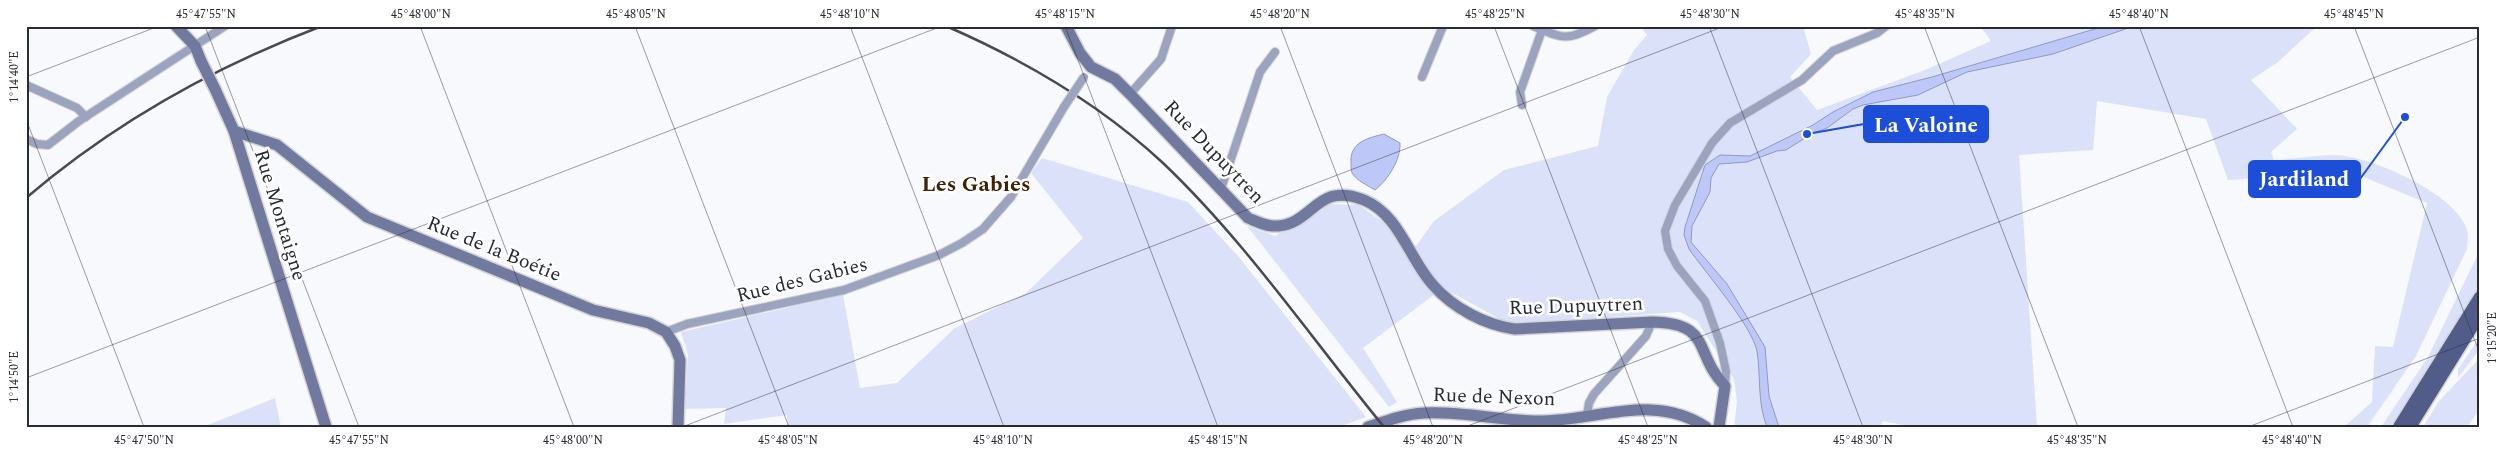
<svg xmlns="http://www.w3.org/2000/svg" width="2506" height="453" viewBox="0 0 2506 453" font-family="Spectral,serif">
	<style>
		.green { fill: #dbe1f8 }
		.water { fill: #bdc8f9; stroke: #9199be }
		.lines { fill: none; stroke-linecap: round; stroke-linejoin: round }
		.street-casing { stroke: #d3d4d9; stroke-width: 10 }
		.secondary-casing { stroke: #d3d4d9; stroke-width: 14 }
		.primary-casing { stroke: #d3d4d9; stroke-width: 15 }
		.street { stroke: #9ca3be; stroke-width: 8 }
		.secondary { stroke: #71799f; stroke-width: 11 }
		.primary { stroke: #525c89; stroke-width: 12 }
		.rail { stroke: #484a51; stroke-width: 2.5 }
		.street-bridge-casing { stroke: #d3d4d9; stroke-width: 10; stroke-linecap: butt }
		.secondary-bridge-casing { stroke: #d3d4d9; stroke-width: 14; stroke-linecap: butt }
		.street-bridge { stroke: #9ca3be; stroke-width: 8 }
		.secondary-bridge { stroke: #71799f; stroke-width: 11 }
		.ticks { fill: none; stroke: #292b33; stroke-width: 1; stroke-opacity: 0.45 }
		.labels { text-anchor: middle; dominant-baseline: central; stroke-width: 5; stroke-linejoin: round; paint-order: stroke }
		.street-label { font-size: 20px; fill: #292b33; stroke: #fff }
		.quarter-label { font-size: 22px; font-weight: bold; fill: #3e2304; stroke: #fff }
		.leader { fill: none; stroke: #1d4ed8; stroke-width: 2 }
		.callout-dot { fill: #1d4ed8; stroke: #fff; stroke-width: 2 }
		.callout { fill: #1d4ed8; stroke: #1d4ed8; stroke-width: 2 }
		.callout-label { font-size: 21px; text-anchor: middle; font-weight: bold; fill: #fff }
		.neatline { fill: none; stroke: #292b33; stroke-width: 2 }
		.ticks-label { font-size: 12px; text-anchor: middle; fill: #292b33 }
	</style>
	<rect width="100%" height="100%" fill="#f8f9fd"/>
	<g class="green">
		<path d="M1640 26H1803L1811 54 1790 77 1817 110 1925 70 1991 41 1980 26H2317L2278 62 2251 80 2297 129 2271 152 2274 160C2294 159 2315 155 2335 155 2370 156 2448 191 2464 223 2469 231 2468 239 2467 249L2416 356 2367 427H2298L2345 426 2372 402 2375 346 2393 347 2427 203 2351 172 2228 180 2206 119 2097 101 2093 150 2019 155 2037 427H1912L1883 421 1880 427H1734L1737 402 1734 379 1697 321 1680 312 1509 324 1443 288 1363 348 1397 402 1389 407 1247 226 1275 236 1318 213 1330 204 1359 205 1416 246 1434 221 1504 170 1598 146 1607 97 1634 50 1647 35Z"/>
		<polygon points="1042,158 1188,202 1238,256 1366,417 1339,427 788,427 787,415 724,424 726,408 685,409 688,355 681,332 843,295 860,388 897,383 955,328 1026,293 1083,238 1031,173"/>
		<polygon points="2480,250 2480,288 2390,427 2381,427 2428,357"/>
		<polygon points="2480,337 2480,349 2458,378 2458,369"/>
		<polygon points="2480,358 2480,409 2467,427 2423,427 2439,401"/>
		<polygon points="275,398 281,427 203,427"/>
	</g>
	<g class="water">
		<path d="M2105 26H2134L2053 54 1967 72 1918 95 1863 105 1853 109 1827 128 1813 133 1786 150 1777 151 1747 162 1719 164 1711 178 1710 192 1692 226 1691 242 1727 284 1765 347 1769 396 1779 427H1767C1757 402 1761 376 1757 351 1752 326 1705 272 1689 249L1684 235 1685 227 1705 165 1720 155 1750 156 1813 125 1833 112 1873 92 1932 77Z"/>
		<path d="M1384 134 1400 143C1401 159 1388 180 1375 190 1367 185 1357 181 1352 173 1351 170 1351 165 1351 162 1350 142 1368 138 1384 134Z"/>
	</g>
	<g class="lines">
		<g class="street-casing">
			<g id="street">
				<path d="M1533 26C1561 38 1567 42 1595 26"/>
				<polyline points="1422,77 1443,26"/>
				<polyline points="26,85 77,108 86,117"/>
				<polyline points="1130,94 1161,59 1172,26"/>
				<polyline points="1522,105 1520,92 1542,30"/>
				<polyline points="26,139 37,144 48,145 79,121 225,26"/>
				<polyline points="1221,189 1260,72 1275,52"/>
				<polyline points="666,332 687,324 844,290 939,255 962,243 983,229 1011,197 1064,107"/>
				<polyline points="1725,386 1726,371 1720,343 1705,301 1677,266 1668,249 1665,231 1675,205 1712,143 1730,123 1802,80 1833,51 1877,33 1886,26"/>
				<polyline points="1587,415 1589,403 1594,394 1646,336 1652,322"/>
			</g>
		</g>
		<g class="secondary-casing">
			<g id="secondary">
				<polyline points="176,26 195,46 201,61"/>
				<path d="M1066 26 1080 53 1091 67 1115 79 1130 94 1248 218C1258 222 1267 227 1278 226 1314 223 1317 181 1364 200 1400 215 1409 259 1433 285 1453 308 1485 325 1515 329L1652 322C1713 323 1693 353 1725 386L1719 427"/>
				<polyline points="215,89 234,131 326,427"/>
				<polyline points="234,131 277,145 367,217 593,310 649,323 666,332 675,346 680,360 678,427"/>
				<path d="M1368 427C1386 421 1405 414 1424 413 1460 411 1498 420 1534 421 1593 423 1651 391 1706 427"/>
			</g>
		</g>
		<g class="primary-casing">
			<g id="primary">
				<polyline points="2399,427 2480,297"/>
				<polyline points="2410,427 2480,314"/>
			</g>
		</g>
		<use href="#street" class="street"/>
		<use href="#secondary" class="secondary"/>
		<use href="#primary" class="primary"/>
		<g class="rail">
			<path d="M946 26C1024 60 1100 104 1163 163 1246 242 1311 338 1384 427"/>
			<path d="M26 198C114 123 214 67 322 26"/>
		</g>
		<g class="street-bridge-casing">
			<polyline id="street-bridge" points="1064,107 1084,77"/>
		</g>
		<g class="secondary-bridge-casing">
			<polyline id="secondary-bridge" points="201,61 215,89"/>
		</g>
		<use href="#street-bridge" class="street-bridge"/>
		<use href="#secondary-bridge" class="secondary-bridge"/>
	</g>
	<path class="ticks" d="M205 26 359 427M420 26 574 427M635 26 789 427M850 26 1004 427M1065 26 1218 427M1280 26 1433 427M1494 26 1648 427M1709 26 1863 427M1924 26 2078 427M2139 26 2293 427M2354 26 2480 354M26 77 159 26M26 119 144 427M26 378 942 26M682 427 1725 26M1465 427 2480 37M2248 427 2480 338"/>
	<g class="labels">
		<g class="street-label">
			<text transform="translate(1214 152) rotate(46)">Rue Dupuytren</text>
			<text transform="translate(280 215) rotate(73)">Rue Montaigne</text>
			<text transform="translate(494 249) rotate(22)">Rue de la Boétie</text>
			<text transform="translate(802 280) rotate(-14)">Rue des Gabies</text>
			<text transform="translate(1576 306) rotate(-2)">Rue Dupuytren</text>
			<text transform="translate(1494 397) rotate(2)">Rue de Nexon</text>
		</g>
		<g class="quarter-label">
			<text x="976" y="184">Les Gabies</text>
		</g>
	</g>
	<path class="leader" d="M1807 134L1864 124M2405 117L2360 179"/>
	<g class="callout-dot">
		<circle cx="1807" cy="134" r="5"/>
		<circle cx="2405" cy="117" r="5"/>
	</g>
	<g class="callout">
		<rect x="1864" y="106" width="124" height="36" rx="5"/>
		<rect x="2249" y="161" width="111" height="36" rx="5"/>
	</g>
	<g class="callout-label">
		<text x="1926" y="132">La Valoine</text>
		<text x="2304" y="186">Jardiland</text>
	</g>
	<rect width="2506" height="453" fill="none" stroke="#ffffff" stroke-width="55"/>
	<rect x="28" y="28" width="2450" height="398" class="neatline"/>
	<g class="ticks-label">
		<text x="206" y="18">45°47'55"N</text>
		<text x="421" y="18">45°48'00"N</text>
		<text x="636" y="18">45°48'05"N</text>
		<text x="850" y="18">45°48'10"N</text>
		<text x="1065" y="18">45°48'15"N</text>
		<text x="1280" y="18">45°48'20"N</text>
		<text x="1495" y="18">45°48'25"N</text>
		<text x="1710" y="18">45°48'30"N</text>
		<text x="1925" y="18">45°48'35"N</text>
		<text x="2139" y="18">45°48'40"N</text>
		<text x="2354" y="18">45°48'45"N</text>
		<text transform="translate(14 77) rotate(-90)" y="4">1°14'40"E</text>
		<text transform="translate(2492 338) rotate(-90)" y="4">1°15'20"E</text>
		<text transform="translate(14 377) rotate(-90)" y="4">1°14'50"E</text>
		<text x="144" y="444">45°47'50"N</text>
		<text x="359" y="444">45°47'55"N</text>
		<text x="573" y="444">45°48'00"N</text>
		<text x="788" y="444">45°48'05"N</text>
		<text x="1003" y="444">45°48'10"N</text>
		<text x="1218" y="444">45°48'15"N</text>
		<text x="1433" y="444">45°48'20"N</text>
		<text x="1648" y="444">45°48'25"N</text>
		<text x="1863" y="444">45°48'30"N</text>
		<text x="2077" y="444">45°48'35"N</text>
		<text x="2292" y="444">45°48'40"N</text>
	</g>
</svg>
